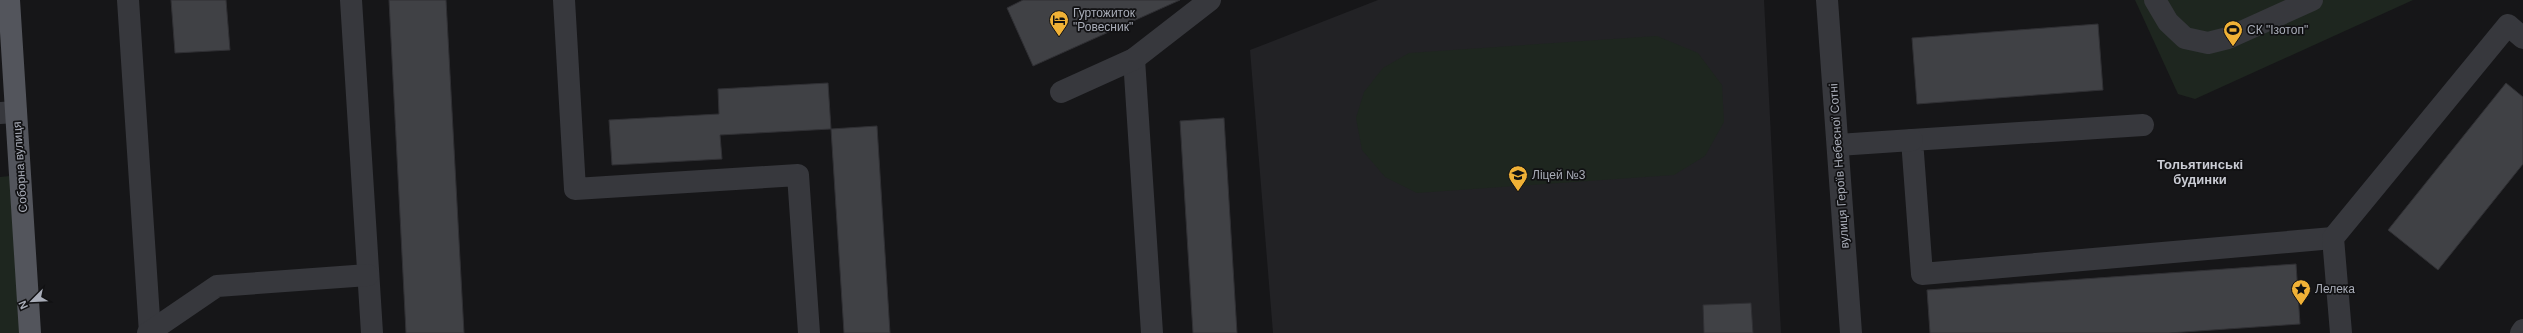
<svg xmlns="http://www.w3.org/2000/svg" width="2523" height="333" viewBox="0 0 2523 333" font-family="Helvetica,sans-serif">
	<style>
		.built { fill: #222225 }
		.green { fill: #1e261f }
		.building { fill: #404145; stroke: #303034 }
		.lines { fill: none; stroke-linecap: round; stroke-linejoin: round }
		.minor { stroke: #37383d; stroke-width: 22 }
		.major { stroke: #53555c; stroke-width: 22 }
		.labels { text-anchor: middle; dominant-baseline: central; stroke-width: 3.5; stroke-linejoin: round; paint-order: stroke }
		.poi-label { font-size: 12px; fill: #a9adb8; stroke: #111113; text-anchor: start }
		.street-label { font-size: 12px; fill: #a9adb8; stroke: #111113 }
		.neighbourhood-label { font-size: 13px; font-weight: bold; fill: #caccd4; stroke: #111113 }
	</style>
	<rect width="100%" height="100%" fill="#161618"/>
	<polygon class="built" points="1378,0 1764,0 1781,333 1273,333 1250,50"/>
	<g class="green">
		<polygon points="2135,0 2413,0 2195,99 2178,94"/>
		<polygon points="1657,36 1698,53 1722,85 1724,122 1705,156 1674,175 1417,193 1385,177 1362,150 1356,118 1364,92 1383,68 1409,53"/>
		<polygon points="20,175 30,333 0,333 0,177"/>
	</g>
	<g class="building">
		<polygon points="171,0 226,0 230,50 175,53"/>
		<polygon points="389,0 446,0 464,333 406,333"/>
		<polygon points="1023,0 1180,0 1033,66 1007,8"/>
		<polygon points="2098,24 2103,90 1917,104 1912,38"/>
		<polygon points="828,83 831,129 720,135 722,159 612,165 609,120 719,114 718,89"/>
		<polygon points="2506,83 2523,97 2523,164 2438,270 2388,230"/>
		<polygon points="1224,118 1237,333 1193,333 1180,121"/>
		<polygon points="877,126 890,333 844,333 831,129"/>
		<polygon points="2296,264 2300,324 2169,333 1930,333 1927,290"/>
		<polygon points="1751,303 1753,333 1704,333 1703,305"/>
	</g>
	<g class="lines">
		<g class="minor">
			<polyline points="128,0 150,333"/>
			<polyline points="351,0 372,333"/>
			<polyline points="564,0 575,189 798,175 809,333"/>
			<polyline points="1827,0 1851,333"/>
			<polyline points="2155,0 2168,22 2185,38 2208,43 2228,38 2312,0"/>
			<polyline points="1134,59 1152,333"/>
			<polyline points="1061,92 1134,59 1210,0"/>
			<polyline points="0,113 16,112"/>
			<polyline points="2143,125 1912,140 1922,274 2333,238"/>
			<polyline points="1838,145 1912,140"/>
			<polyline points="148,333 217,286 368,275"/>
			<polyline points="2341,333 2333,238 2508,25 2523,38"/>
			<polyline points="2521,333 2523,330"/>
		</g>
		<polyline class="major" points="9,0 30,333"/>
	</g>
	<defs>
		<g id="hotel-pin" transform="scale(1)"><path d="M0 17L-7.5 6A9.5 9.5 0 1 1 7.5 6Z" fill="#f0b136" stroke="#111113"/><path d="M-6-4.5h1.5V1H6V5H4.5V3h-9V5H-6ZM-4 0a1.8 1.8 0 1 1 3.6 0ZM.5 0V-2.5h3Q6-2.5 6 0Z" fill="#111"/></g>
		<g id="stadium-pin" transform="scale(1)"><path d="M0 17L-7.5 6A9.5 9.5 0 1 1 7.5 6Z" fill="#f0b136" stroke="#111113"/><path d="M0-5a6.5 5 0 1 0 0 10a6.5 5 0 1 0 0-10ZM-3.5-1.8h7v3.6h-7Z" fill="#111"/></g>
		<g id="school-pin" transform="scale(1)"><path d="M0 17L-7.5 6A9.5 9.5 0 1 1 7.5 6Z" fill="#f0b136" stroke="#111113"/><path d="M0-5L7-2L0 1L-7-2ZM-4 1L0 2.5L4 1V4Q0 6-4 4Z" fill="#111"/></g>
		<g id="sight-pin" transform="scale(1)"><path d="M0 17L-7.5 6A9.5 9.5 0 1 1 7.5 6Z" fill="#f0b136" stroke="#111113"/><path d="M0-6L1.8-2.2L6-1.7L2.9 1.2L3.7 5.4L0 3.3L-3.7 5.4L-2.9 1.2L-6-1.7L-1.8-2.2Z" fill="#111"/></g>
	</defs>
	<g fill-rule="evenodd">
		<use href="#hotel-pin" x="1059" y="20"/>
		<use href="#stadium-pin" x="2233" y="30"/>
		<use href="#school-pin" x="1518" y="175"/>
		<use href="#sight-pin" x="2301" y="289"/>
	</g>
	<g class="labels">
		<g class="poi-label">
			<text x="1073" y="13">Гуртожиток<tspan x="1073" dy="14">"Ровесник"</tspan></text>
			<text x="2247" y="30">СК "Ізотоп"</text>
			<text x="1532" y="175">Ліцей №3</text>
			<text x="2315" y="289">Лелека</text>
		</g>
		<g class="street-label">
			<text transform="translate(1839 166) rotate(-94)">вулиця Героїв Небесної Сотні</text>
			<text transform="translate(20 167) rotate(-94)">Соборна вулиця</text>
		</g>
		<g class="neighbourhood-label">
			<text x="2200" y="164">Тольятинські<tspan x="2200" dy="15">будинки</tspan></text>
		</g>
	</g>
	<g transform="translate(32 301) rotate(246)" stroke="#111113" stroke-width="3" paint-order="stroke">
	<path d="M0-3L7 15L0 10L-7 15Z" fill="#a9adb8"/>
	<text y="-6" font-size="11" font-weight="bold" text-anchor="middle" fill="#a9adb8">N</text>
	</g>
</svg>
